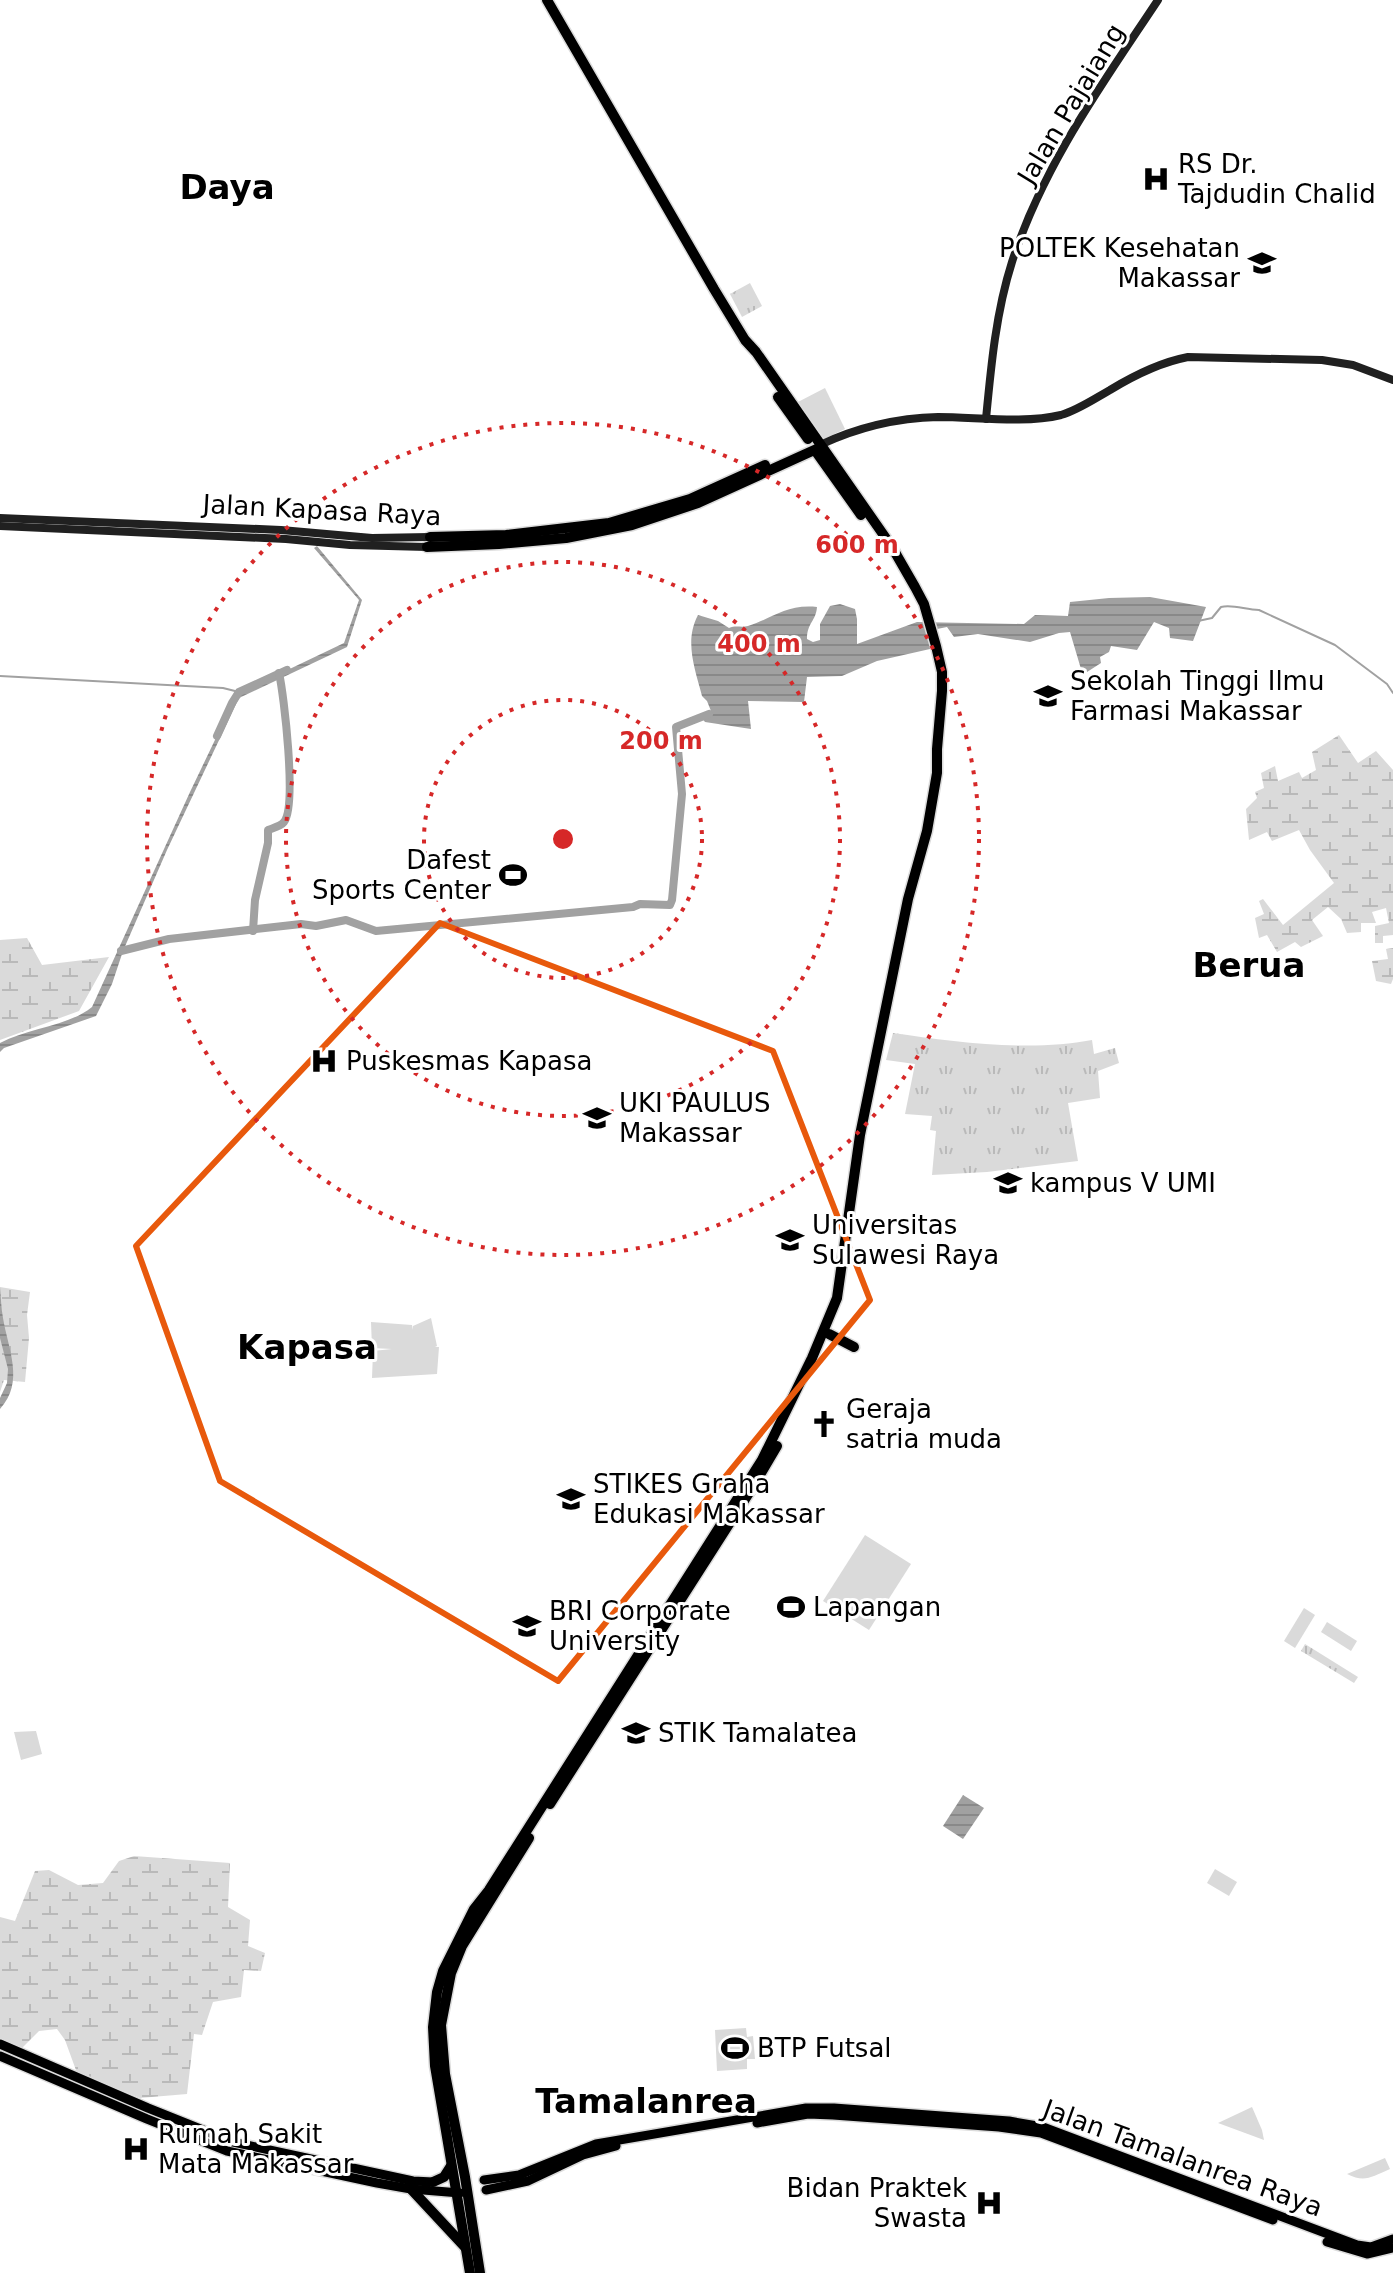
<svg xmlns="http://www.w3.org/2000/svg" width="1393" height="2273" viewBox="0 0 1393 2273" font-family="'DejaVu Sans',sans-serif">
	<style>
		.grass { fill: url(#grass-tufts) }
		.wetland { fill: url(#wetland-marsh) }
		.green { fill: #dadada }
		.water { fill: url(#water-rules) }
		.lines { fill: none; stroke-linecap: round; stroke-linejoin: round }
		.stream { stroke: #a1a1a1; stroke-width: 2 }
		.river { stroke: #a1a1a1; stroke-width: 8 }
		.primary-casing { stroke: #dbdbdb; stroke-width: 12 }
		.highway-casing { stroke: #dbdbdb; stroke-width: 13 }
		.secondary { stroke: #202020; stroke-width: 8 }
		.primary { stroke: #000; stroke-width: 9 }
		.highway { stroke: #000; stroke-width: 10 }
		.marked { fill: none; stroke: #e8590c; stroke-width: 6; stroke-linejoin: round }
		.ring { fill: none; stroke: #d62828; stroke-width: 4; stroke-dasharray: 4 8 }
		.labels { text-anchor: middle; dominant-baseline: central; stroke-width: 6; stroke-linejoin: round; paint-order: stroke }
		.street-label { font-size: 26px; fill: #000; stroke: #fff }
		.poi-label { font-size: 26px; fill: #000; stroke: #fff; text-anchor: start }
		.district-label { font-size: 34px; font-weight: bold; fill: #000; stroke: #fff }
		.centre { fill: #d62828; stroke: #fff; stroke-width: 4 }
		.ring-label { font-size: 24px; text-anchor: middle; font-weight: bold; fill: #d62828; stroke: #fff; stroke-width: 6; stroke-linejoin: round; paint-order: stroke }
	</style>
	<defs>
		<pattern id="grass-tufts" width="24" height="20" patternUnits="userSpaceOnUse" patternTransform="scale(2)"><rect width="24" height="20" fill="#dadada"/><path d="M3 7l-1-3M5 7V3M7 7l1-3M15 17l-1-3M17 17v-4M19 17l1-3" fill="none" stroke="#b9b9b9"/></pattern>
		<pattern id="wetland-marsh" width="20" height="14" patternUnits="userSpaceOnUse" patternTransform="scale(2)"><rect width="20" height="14" fill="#dadada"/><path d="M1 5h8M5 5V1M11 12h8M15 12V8" fill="none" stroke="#b9b9b9"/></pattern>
		<pattern id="water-rules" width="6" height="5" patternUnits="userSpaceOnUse" patternTransform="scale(2)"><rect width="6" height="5" fill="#a1a1a1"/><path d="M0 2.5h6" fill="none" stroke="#898989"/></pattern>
	</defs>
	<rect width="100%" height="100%" fill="#fff"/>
	<g class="grass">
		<polygon points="750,283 762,306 742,317 730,294"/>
		<path d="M893 1033C954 1042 1030 1052 1092 1040L1094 1054 1115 1048 1119 1063 1098 1071 1100 1098 1068 1103 1078 1161 987 1172 932 1175 936 1131 930 1130 932 1116 905 1114 915 1064 886 1060Z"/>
		<polygon points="1305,1644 1358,1677 1354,1683 1301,1651"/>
	</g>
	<g class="wetland">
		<polygon points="1339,735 1358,763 1376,751 1393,770 1393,935 1383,936 1383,943 1375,943 1375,926 1389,923 1386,908 1372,912 1376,923 1361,923 1361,932 1347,933 1341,919 1328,907 1312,920 1323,936 1301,947 1295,942 1277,952 1267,935 1259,938 1255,918 1264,914 1259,901 1263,899 1283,925 1334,883 1310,850 1299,830 1272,841 1267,832 1249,840 1246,809 1257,798 1255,792 1264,788 1261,773 1275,766 1278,781 1299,772 1302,778 1316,770 1312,752"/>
		<polygon points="27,938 42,965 109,957 79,1011 0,1040 0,940"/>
		<polygon points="1393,948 1393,979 1391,984 1376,981 1372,961 1388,959 1386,949"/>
		<polygon points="0,1287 30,1292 27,1315 29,1338 25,1382 4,1380 0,1392"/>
		<polygon points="134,1856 230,1863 228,1907 250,1920 248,1946 265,1953 261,1971 244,1970 241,1997 213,2002 202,2035 194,2034 187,2094 140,2098 77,2073 65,2040 57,2029 39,2031 21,2049 0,2038 0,1917 15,1921 35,1871 49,1870 78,1885 103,1883 119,1861"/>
	</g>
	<g class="green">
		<polygon points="825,388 845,429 822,440 796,403"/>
		<polygon points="431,1318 437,1346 435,1347 439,1347 437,1374 372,1378 373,1351 392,1349 372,1348 371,1322 412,1325 413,1330 413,1326"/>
		<polygon points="865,1535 911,1564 869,1630 823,1601"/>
		<polygon points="1304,1608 1315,1615 1295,1648 1284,1641"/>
		<polygon points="1327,1622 1357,1641 1351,1651 1321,1632"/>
		<polygon points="36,1731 42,1754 21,1760 14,1732"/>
		<polygon points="1215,1869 1237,1882 1229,1896 1207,1883"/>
		<polygon points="746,2028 747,2037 753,2036 755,2059 747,2059 747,2069 717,2071 715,2030"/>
		<polygon points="1252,2107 1262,2130 1264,2140 1218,2123"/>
		<path d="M1385 2158 1390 2169C1371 2177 1365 2183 1347 2174Z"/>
	</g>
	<g class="water">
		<path d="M317 546 362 600 347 647 239 698 167 850 123 951 112 984 96 1016 4 1048 0 1052V1043C28 1028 69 1026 92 1007L190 792 237 694 344 643 359 600 314 548Z"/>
		<path d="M1150 597 1206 607 1193 641 1170 638 1169 628 1154 622 1137 650 1111 646 1109 652 1100 657 1101 663 1087 672 1081 669 1070 632 1059 633 1030 642 978 634 954 637 947 627 937 629 930 649 877 661 842 676 807 677 804 702 748 701 751 729 705 722 701 717 711 711 707 701 702 696C695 669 684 641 698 615L718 621 729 628C736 625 741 628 748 626 774 618 786 604 817 607 816 621 807 623 807 639L813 642 820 640V624L830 606 840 604 855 609 857 619V644L917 622 1024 624 1035 615 1068 616 1070 602 1109 598Z"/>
		<path d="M0 1287C1 1297 1 1308 3 1318 8 1349 25 1382 0 1409V1398L7 1383 8 1369 0 1338Z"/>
		<polygon points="963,1795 984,1808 963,1839 943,1826"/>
	</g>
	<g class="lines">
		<g class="stream">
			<path d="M1198 621 1212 618 1221 607C1233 604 1246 610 1259 610L1335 645 1387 684 1393 693"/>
			<polyline points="0,676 223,688 239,692"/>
		</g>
		<g class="river">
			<polyline points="217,736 232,703 239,692 287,670"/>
			<path d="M253 931 255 900 268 843V830C273 828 281 826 284 822 297 806 284 695 279 673"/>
			<polyline points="121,951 169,939 301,924 316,926 346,920 376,931 633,907 640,904 670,905 672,900 682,794 676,727 709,714"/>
		</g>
		<g class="primary-casing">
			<g id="primary">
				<polyline points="0,2044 148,2108 233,2142 413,2181 433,2182"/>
				<polyline points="0,2056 147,2119 227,2151 377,2183 411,2189 460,2193"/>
				<polyline points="757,2123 808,2114 833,2115 999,2127 1041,2133 1273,2220"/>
				<polyline points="484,2180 519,2175 596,2144 806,2108 834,2108 1009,2121 1043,2127 1357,2245 1371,2247 1393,2239"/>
				<polyline points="486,2190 528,2181 583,2155 616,2146"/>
				<polyline points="1327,2242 1367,2254 1393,2248"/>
			</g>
		</g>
		<g class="highway-casing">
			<g id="highway">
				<polyline points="778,397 808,439"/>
				<polyline points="817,453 861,515"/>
				<polyline points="430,537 506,535 609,523 690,499 765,465"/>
				<polyline points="427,547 499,544 566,538 632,525 698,503 821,447"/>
				<polyline points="829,1334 854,1347"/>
				<polyline points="550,1804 754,1485 777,1446"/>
				<polyline points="433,2182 444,2177 451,2166"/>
				<polyline points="411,2189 465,2247"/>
				<polyline points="470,2273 435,2066 433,2027 437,1992 443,1971 474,1909 489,1890 762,1460 812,1358 837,1298 860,1135 908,899 927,831 937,773 937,749 942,691 942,672 936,646 924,604 915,587 892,547 756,352 745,340 714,289 547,0"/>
				<polyline points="480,2273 465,2177 445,2074 441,2025 451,1973 462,1946 529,1838"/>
			</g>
		</g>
		<g class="secondary">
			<path d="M986 419C991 366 996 312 1012 262 1043 165 1103 83 1158 0"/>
			<path d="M820 445C858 427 896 418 938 417 976 417 1024 424 1061 415 1078 410 1094 399 1110 390 1133 376 1162 362 1188 357L1322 360 1353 365 1393 380"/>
			<polyline points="0,518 281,530 372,538 430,537"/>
			<polyline points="0,526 286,539 350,545 427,547"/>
		</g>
		<use href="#primary" class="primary"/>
		<use href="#highway" class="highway"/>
	</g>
	<path class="marked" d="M440 923 773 1051 870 1300 558 1681 220 1481 136 1246Z"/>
	<g class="ring">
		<circle cx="563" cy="839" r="139"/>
		<circle cx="563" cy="839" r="277"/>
		<circle cx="563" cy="839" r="416"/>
	</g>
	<defs>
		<g id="hospital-bare" transform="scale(2.16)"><path d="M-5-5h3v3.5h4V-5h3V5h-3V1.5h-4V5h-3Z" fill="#000" stroke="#fff" stroke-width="2.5" paint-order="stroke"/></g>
		<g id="university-bare" transform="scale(2.16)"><path d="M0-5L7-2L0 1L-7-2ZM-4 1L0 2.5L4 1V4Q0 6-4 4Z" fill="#000" stroke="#fff" stroke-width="2.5" paint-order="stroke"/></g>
		<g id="stadium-bare" transform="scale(2.16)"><path d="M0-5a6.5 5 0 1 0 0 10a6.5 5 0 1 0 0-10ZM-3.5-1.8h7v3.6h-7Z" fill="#000" stroke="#fff" stroke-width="2.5" paint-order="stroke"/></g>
		<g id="church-bare" transform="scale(2.16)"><path d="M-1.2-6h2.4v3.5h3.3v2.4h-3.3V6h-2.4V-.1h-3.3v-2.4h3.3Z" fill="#000" stroke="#fff" stroke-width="2.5" paint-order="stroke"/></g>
	</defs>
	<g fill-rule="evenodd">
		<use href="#hospital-bare" x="1156" y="179"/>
		<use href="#university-bare" x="1262" y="263"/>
		<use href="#university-bare" x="1048" y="696"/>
		<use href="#stadium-bare" x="513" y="875"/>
		<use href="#hospital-bare" x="324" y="1061"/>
		<use href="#university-bare" x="597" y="1118"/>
		<use href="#university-bare" x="1008" y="1183"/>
		<use href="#university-bare" x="790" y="1240"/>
		<use href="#church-bare" x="824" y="1424"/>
		<use href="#university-bare" x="571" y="1499"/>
		<use href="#stadium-bare" x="791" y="1607"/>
		<use href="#university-bare" x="527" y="1626"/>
		<use href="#university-bare" x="636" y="1733"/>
		<use href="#stadium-bare" x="735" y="2048"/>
		<use href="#hospital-bare" x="136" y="2149"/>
		<use href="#hospital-bare" x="989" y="2203"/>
	</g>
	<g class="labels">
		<g class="street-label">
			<text transform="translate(1071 104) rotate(-59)">Jalan Pajaiang</text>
			<text transform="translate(322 510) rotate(3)">Jalan Kapasa Raya</text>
			<text transform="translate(1183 2158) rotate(20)">Jalan Tamalanrea Raya</text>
		</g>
		<g class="poi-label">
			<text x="1178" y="164">RS Dr.<tspan x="1178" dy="30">Tajdudin Chalid</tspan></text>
			<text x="1240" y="248" text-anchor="end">POLTEK Kesehatan<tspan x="1240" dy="30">Makassar</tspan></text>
			<text x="1070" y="681">Sekolah Tinggi Ilmu<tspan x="1070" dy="30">Farmasi Makassar</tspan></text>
			<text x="491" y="860" text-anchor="end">Dafest<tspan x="491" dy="30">Sports Center</tspan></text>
			<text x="346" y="1061">Puskesmas Kapasa</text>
			<text x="619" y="1103">UKI PAULUS<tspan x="619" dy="30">Makassar</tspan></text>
			<text x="1030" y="1183">kampus V UMI</text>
			<text x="812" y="1225">Universitas<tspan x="812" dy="30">Sulawesi Raya</tspan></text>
			<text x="846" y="1409">Geraja<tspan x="846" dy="30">satria muda</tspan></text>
			<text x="593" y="1484">STIKES Graha<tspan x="593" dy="30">Edukasi Makassar</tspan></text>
			<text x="813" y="1607">Lapangan</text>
			<text x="549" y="1611">BRI Corporate<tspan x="549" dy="30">University</tspan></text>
			<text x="658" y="1733">STIK Tamalatea</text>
			<text x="757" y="2048">BTP Futsal</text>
			<text x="158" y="2134">Rumah Sakit<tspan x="158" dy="30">Mata Makassar</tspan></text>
			<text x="967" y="2188" text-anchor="end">Bidan Praktek<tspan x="967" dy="30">Swasta</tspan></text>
		</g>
		<g class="district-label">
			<text x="227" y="187">Daya</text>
			<text x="1249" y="965">Berua</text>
			<text x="307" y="1347">Kapasa</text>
			<text x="646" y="2101">Tamalanrea</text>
		</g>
	</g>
	<circle cx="563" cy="839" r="12" class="centre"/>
	<g class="ring-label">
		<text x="857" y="553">600 m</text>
		<text x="759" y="652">400 m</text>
		<text x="661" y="749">200 m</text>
	</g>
</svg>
